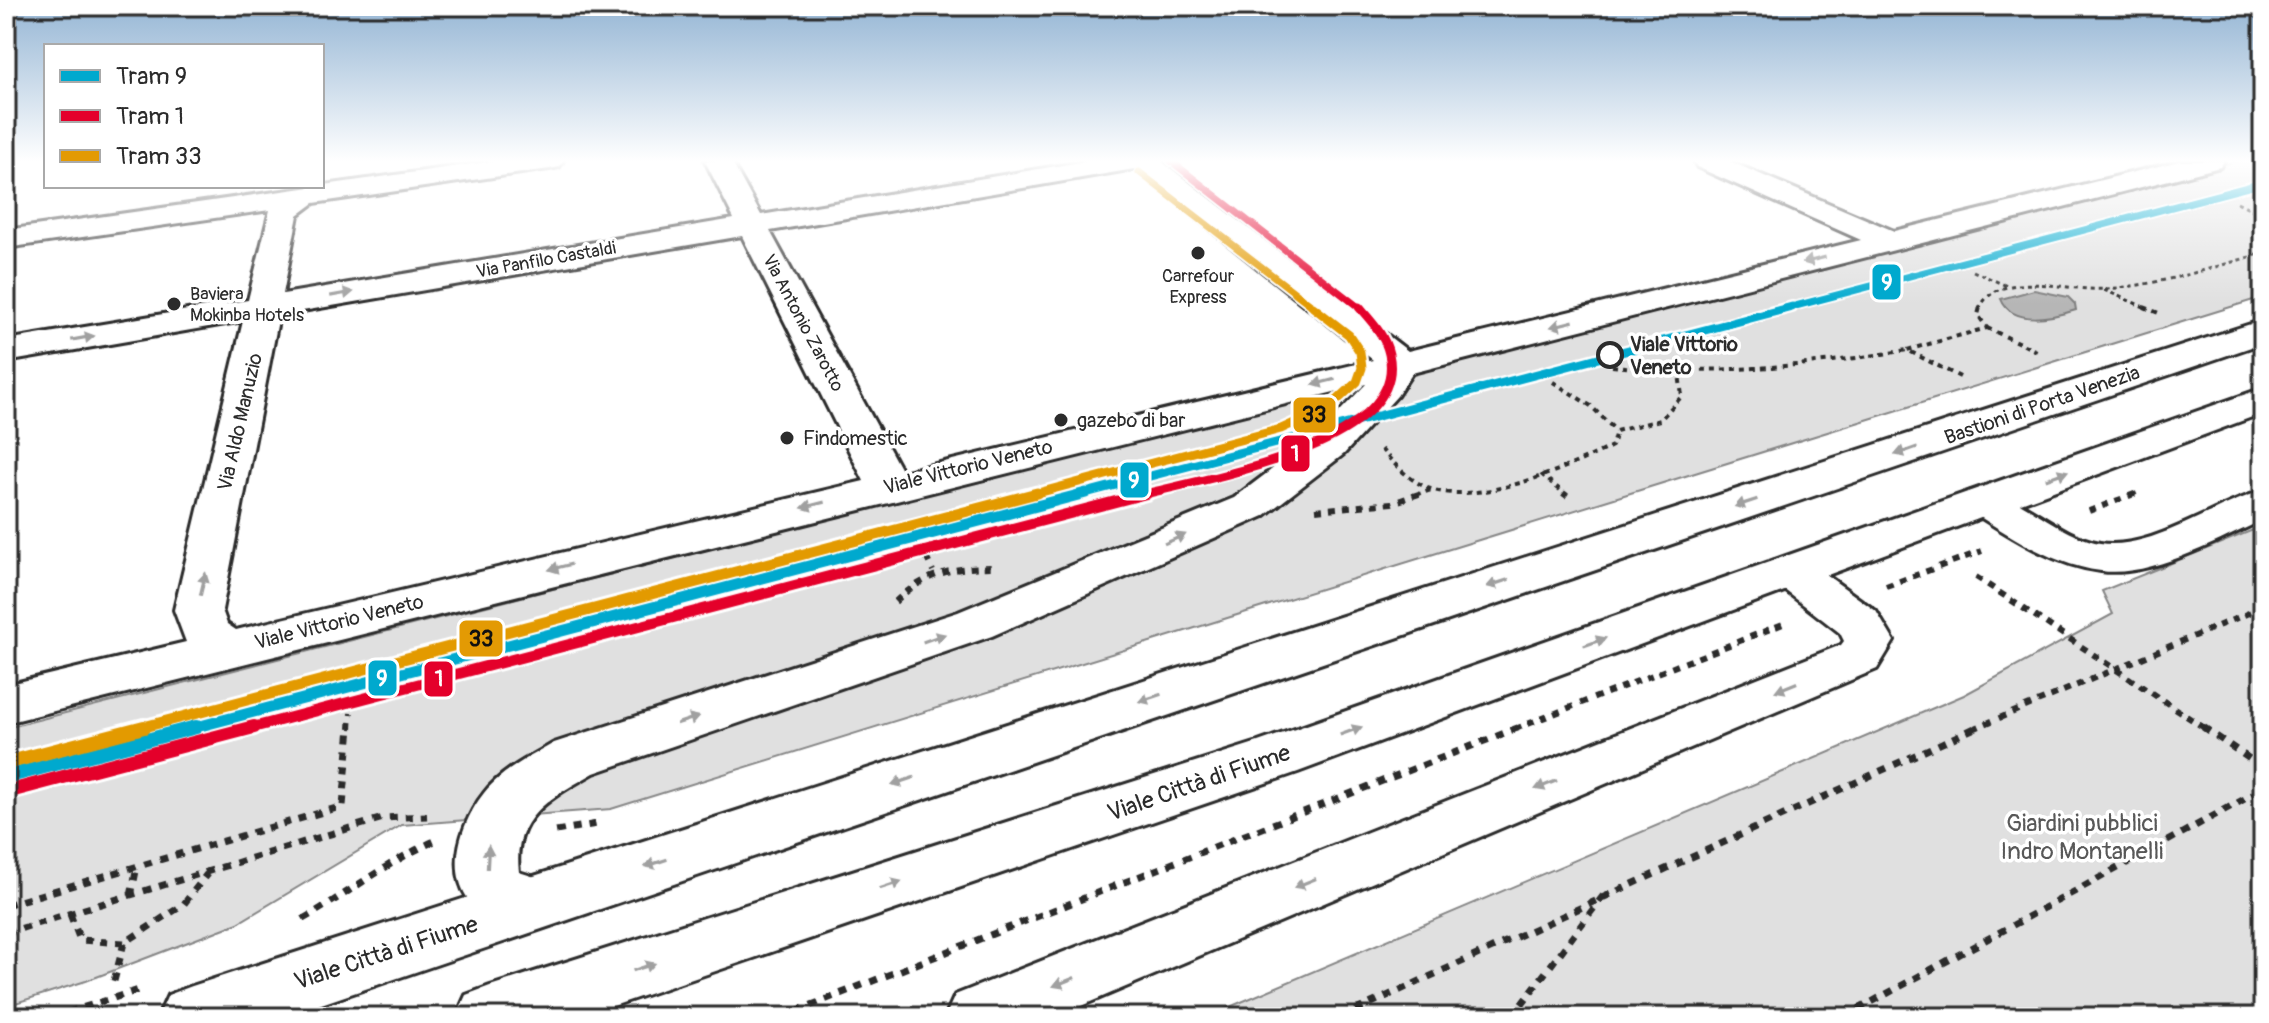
<svg xmlns="http://www.w3.org/2000/svg" width="2269" height="1023" viewBox="0 0 2269 1023" font-family="Pangolin,sans-serif">
	<style>
		.green { fill: #e0e0e0; stroke: #868686; stroke-width: 2 }
		.water { fill: #b6b6b6; stroke: #7e7e7e; stroke-width: 2 }
		.lines { fill: none; stroke-linecap: round; stroke-linejoin: round }
		.minor-casing { stroke: #2b2b2b; stroke-width: 6 }
		.major-casing { stroke: #2b2b2b; stroke-width: 6 }
		.path-far3 { stroke: #2b2b2b; stroke-width: 3; stroke-dasharray: 4 4; stroke-linecap: butt }
		.path-far2 { stroke: #2b2b2b; stroke-width: 4; stroke-dasharray: 5 5; stroke-linecap: butt }
		.path-far1 { stroke: #2b2b2b; stroke-width: 6; stroke-dasharray: 7 7; stroke-linecap: butt }
		.path { stroke: #2b2b2b; stroke-width: 7; stroke-dasharray: 8 8; stroke-linecap: butt }
		.minor { fill: #fff; fill-rule: evenodd }
		.major { fill: #fff; fill-rule: evenodd }
		.tram-1-far3-casing { stroke: #fff; stroke-width: 11 }
		.tram-1-far2-casing { stroke: #fff; stroke-width: 14 }
		.tram-1-far1-casing { stroke: #fff; stroke-width: 17 }
		.tram-1-casing { stroke: #fff; stroke-width: 20 }
		.tram-2-far3-casing { stroke: #fff; stroke-width: 11 }
		.tram-2-far2-casing { stroke: #fff; stroke-width: 14 }
		.tram-2-far1-casing { stroke: #fff; stroke-width: 17 }
		.tram-2-casing { stroke: #fff; stroke-width: 20 }
		.tram-3-far3-casing { stroke: #fff; stroke-width: 11 }
		.tram-3-far2-casing { stroke: #fff; stroke-width: 14 }
		.tram-3-far1-casing { stroke: #fff; stroke-width: 17 }
		.tram-3-casing { stroke: #fff; stroke-width: 20 }
		.tram-1-far3 { stroke: #00a9ce; stroke-width: 7 }
		.tram-1-far2 { stroke: #00a9ce; stroke-width: 9 }
		.tram-1-far1 { stroke: #00a9ce; stroke-width: 11 }
		.tram-1 { stroke: #00a9ce; stroke-width: 14 }
		.tram-2-far3 { stroke: #e4002b; stroke-width: 7 }
		.tram-2-far2 { stroke: #e4002b; stroke-width: 9 }
		.tram-2-far1 { stroke: #e4002b; stroke-width: 11 }
		.tram-2 { stroke: #e4002b; stroke-width: 14 }
		.tram-3-far3 { stroke: #e39a04; stroke-width: 7 }
		.tram-3-far2 { stroke: #e39a04; stroke-width: 9 }
		.tram-3-far1 { stroke: #e39a04; stroke-width: 11 }
		.tram-3 { stroke: #e39a04; stroke-width: 14 }
		.oneway { fill: #a0a0a0 }
		.poi-dot { fill: #2b2b2b; stroke: #fff; stroke-width: 3 }
		.stop-dot { fill: #fff; stroke: #2b2b2b; stroke-width: 4 }
		.labels { text-anchor: middle; dominant-baseline: central; stroke-width: 7; stroke-linejoin: round; paint-order: stroke }
		.far-street-label { font-size: 18px; fill: #2b2b2b; stroke: #fff }
		.far-poi-label { font-size: 18px; fill: #2b2b2b; stroke: #fff }
		.stop-label { font-size: 20px; font-weight: bold; fill: #2b2b2b; stroke: #fff; text-anchor: start }
		.street-label { font-size: 20px; fill: #2b2b2b; stroke: #fff }
		.poi-label { font-size: 20px; fill: #2b2b2b; stroke: #fff; text-anchor: start }
		.near-street-label { font-size: 24px; fill: #2b2b2b; stroke: #fff }
		.near-park-label { font-size: 24px; fill: #585858; stroke: #fff }
		.line-badge { stroke: #fff; stroke-width: 3 }
		.badge-label { font-size: 22px; text-anchor: middle; font-weight: bold; fill: #fff }
		.pale-badge-label { font-size: 22px; text-anchor: middle; font-weight: bold; fill: #111 }
	</style>
	<rect width="100%" height="100%" fill="#fff"/>
	<filter id="ink" filterUnits="userSpaceOnUse"><feTurbulence type="fractalNoise" baseFrequency=".0125" numOctaves="2"/><feDisplacementMap in="SourceGraphic" scale="16" xChannelSelector="R" yChannelSelector="G"/><feConvolveMatrix kernelMatrix="1 2 1 2 8 2 1 2 1" color-interpolation-filters="sRGB"/></filter>
	<g filter="url(#ink)">
		<g class="green">
			<polygon points="2237,161 2263,161 2263,297 611,809 402,825 238,923 86,981 6,1006 6,728"/>
			<polygon points="2263,526 2263,1017 1206,1017 1964,695 2113,614 2102,591"/>
		</g>
		<path class="water" d="M2034 290 2068 297 2075 304 2076 310C2054 317 2012 327 2001 299Z"/>
		<g class="lines">
			<g class="minor-casing">
				<g id="minor">
					<path d="M494 161H563L559 167 549 169 314 203 298 215 283 294 734 219 705 161H731L761 215 1087 161H1161L1408 351 1861 240 1697 167 1694 161H1729L1894 231 2179 161H2224L2220 167 1412 373 1397 396 1344 454 1264 516 992 636 594 773C551 798 512 816 519 872L557 884 566 903 557 922C535 929 520 928 498 920 440 900 453 832 484 793 502 770 530 757 554 743L958 612 1234 498 1316 436 1366 384 6 723V685L186 642 174 610 243 321 6 362V340L248 300 270 210 6 248V230ZM1134 169 1373 360 902 472 770 231ZM742 236 864 481 236 630 227 624 222 610 279 315Z"/>
					<path d="M1984 488C2025 498 2058 535 2100 543 2149 552 2216 503 2263 491V520C2219 540 2150 578 2101 571 2052 565 2009 535 1969 510L1962 501 1969 492Z"/>
					<polygon points="1790,556 1807,561 1876,611 1894,641 1877,669 1055,1017 945,1017 955,995 1841,645 1844,641 1840,633 1773,581 1767,571 1773,561"/>
				</g>
			</g>
			<g class="major-casing">
				<g id="major">
					<polygon points="2263,320 2263,343 283,1017 158,1017 168,995 192,986"/>
					<polygon points="2263,388 2263,413 1298,772 581,1017 456,1017 466,995 490,986 1258,742"/>
				</g>
			</g>
			<g class="path-far3">
				<polyline points="2237,202 2263,215"/>
				<polyline points="1973,271 2007,286"/>
				<polyline points="2104,290 2149,309"/>
				<path d="M1979 309C1985 297 1994 290 2007 287 2040 279 2073 291 2106 289 2159 285 2212 268 2263 253"/>
			</g>
			<g class="path-far2">
				<polyline points="2144,307 2161,314"/>
				<polyline points="1987,328 2039,352"/>
				<path d="M1612 366C1712 375 1808 367 1907 350"/>
				<polyline points="1960,377 1907,350 1987,328 1978,315 1980,307"/>
				<polyline points="1553,382 1591,406 1616,431"/>
				<polyline points="1616,431 1660,420 1682,396 1679,374"/>
				<path d="M1381 449C1394 464 1409 480 1428 488 1477 507 1568 468 1612 446L1616 431"/>
				<polyline points="1541,474 1566,495"/>
				<polyline points="1416,495 1431,490"/>
				<polyline points="2132,495 2139,492"/>
			</g>
			<g class="path-far1">
				<polyline points="1563,493 1567,496"/>
				<polyline points="1316,510 1392,503 1422,493"/>
				<polyline points="2089,511 2137,493"/>
				<polyline points="926,557 933,571"/>
				<polyline points="1976,577 2206,729"/>
				<polyline points="1886,586 1982,551"/>
				<path d="M895 602C925 573 953 567 994 567"/>
				<polyline points="350,729 351,713"/>
				<polyline points="1515,729 1783,624"/>
				<polyline points="1973,729 2263,607"/>
			</g>
			<g class="path">
				<polyline points="2203,727 2263,768"/>
				<polyline points="556,831 597,824"/>
				<polyline points="131,896 137,866"/>
				<polyline points="6,905 343,806 350,727"/>
				<polyline points="70,914 80,940 124,943 183,905 207,874"/>
				<path d="M303 919C348 894 388 861 435 841"/>
				<polyline points="6,933 383,818 427,816"/>
				<polyline points="114,981 124,943"/>
				<polyline points="53,1017 139,990"/>
				<polyline points="781,1017 1520,727"/>
				<polyline points="1341,1017 1977,727"/>
				<polyline points="1512,1017 1606,892"/>
				<polyline points="1844,1017 2263,789"/>
			</g>
			<use href="#minor" class="minor"/>
			<use href="#major" class="major"/>
			<g class="tram-1-far3-casing">
				<polyline id="tram-1-far3" points="1784,309 2263,183"/>
			</g>
			<g class="tram-1-far2-casing">
				<polyline id="tram-1-far2" points="1078,495 1792,307"/>
			</g>
			<g class="tram-1-far1-casing">
				<polyline id="tram-1-far1" points="189,729 1086,493"/>
			</g>
			<g class="tram-1-casing">
				<polyline id="tram-1" points="6,777 196,727"/>
			</g>
			<g class="tram-2-far3-casing">
				<polyline id="tram-2-far3" points="1171,161 1361,309"/>
			</g>
			<g class="tram-2-far2-casing">
				<path id="tram-2-far2" d="M1141 495C1201 479 1410 446 1389 354 1385 335 1371 321 1359 307"/>
			</g>
			<g class="tram-2-far1-casing">
				<polyline id="tram-2-far1" points="247,729 1148,493"/>
			</g>
			<g class="tram-2-casing">
				<polyline id="tram-2" points="10,791 254,727"/>
			</g>
			<g class="tram-3-far3-casing">
				<polyline id="tram-3-far3" points="1139,172 1316,309"/>
			</g>
			<g class="tram-3-far2-casing">
				<polyline id="tram-3-far2" points="1030,495 1281,429 1331,406 1357,382 1362,368 1360,352 1349,335 1313,307"/>
			</g>
			<g class="tram-3-far1-casing">
				<polyline id="tram-3-far1" points="136,729 1037,493"/>
			</g>
			<g class="tram-3-casing">
				<polyline id="tram-3" points="6,763 144,727"/>
			</g>
			<use href="#tram-1-far3" class="tram-1-far3"/>
			<use href="#tram-1-far2" class="tram-1-far2"/>
			<use href="#tram-1-far1" class="tram-1-far1"/>
			<use href="#tram-1" class="tram-1"/>
			<use href="#tram-2-far3" class="tram-2-far3"/>
			<use href="#tram-2-far2" class="tram-2-far2"/>
			<use href="#tram-2-far1" class="tram-2-far1"/>
			<use href="#tram-2" class="tram-2"/>
			<use href="#tram-3-far3" class="tram-3-far3"/>
			<use href="#tram-3-far2" class="tram-3-far2"/>
			<use href="#tram-3-far1" class="tram-3-far1"/>
			<use href="#tram-3" class="tram-3"/>
		</g>
		<defs><path id="oneway-solid" d="M-6-.8H1V-3.2L6.5 0L1 3.2V.8H-6Z" transform="scale(2)"/></defs>
		<g class="oneway">
			<use href="#oneway-solid" transform="translate(1814 260) rotate(166)"/>
			<use href="#oneway-solid" transform="translate(342 294) rotate(-10)"/>
			<use href="#oneway-solid" transform="translate(1562 324) rotate(166)"/>
			<use href="#oneway-solid" transform="translate(83 338) rotate(-10)"/>
			<use href="#oneway-solid" transform="translate(1324 382) rotate(166)"/>
			<use href="#oneway-solid" transform="translate(1906 451) rotate(161)"/>
			<use href="#oneway-solid" transform="translate(2057 475) rotate(-20)"/>
			<use href="#oneway-solid" transform="translate(1746 503) rotate(162)"/>
			<use href="#oneway-solid" transform="translate(813 505) rotate(166)"/>
			<use href="#oneway-solid" transform="translate(1175 539) rotate(-24)"/>
			<use href="#oneway-solid" transform="translate(560 567) rotate(166)"/>
			<use href="#oneway-solid" transform="translate(1498 583) rotate(162)"/>
			<use href="#oneway-solid" transform="translate(203 584) rotate(-77)"/>
			<use href="#oneway-solid" transform="translate(934 638) rotate(-19)"/>
			<use href="#oneway-solid" transform="translate(1595 642) rotate(-20)"/>
			<use href="#oneway-solid" transform="translate(1786 687) rotate(158)"/>
			<use href="#oneway-solid" transform="translate(1150 698) rotate(162)"/>
			<use href="#oneway-solid" transform="translate(688 720) rotate(-18)"/>
			<use href="#oneway-solid" transform="translate(1351 731) rotate(-20)"/>
			<use href="#oneway-solid" transform="translate(903 781) rotate(162)"/>
			<use href="#oneway-solid" transform="translate(1546 785) rotate(158)"/>
			<use href="#oneway-solid" transform="translate(488 857) rotate(-87)"/>
			<use href="#oneway-solid" transform="translate(656 863) rotate(162)"/>
			<use href="#oneway-solid" transform="translate(1305 883) rotate(158)"/>
			<use href="#oneway-solid" transform="translate(891 885) rotate(-18)"/>
			<use href="#oneway-solid" transform="translate(644 967) rotate(-18)"/>
			<use href="#oneway-solid" transform="translate(1064 982) rotate(158)"/>
		</g>
	</g>
	<linearGradient id="sky" x2="0" y2="1"><stop stop-color="#94b5d4"/><stop offset="0.53" stop-color="#fff"/><stop offset="1" stop-color="#fff" stop-opacity="0"/></linearGradient>
	<rect width="2269" height="304" fill="url(#sky)"/>
	<g class="poi-dot">
		<circle cx="1198" cy="253" r="8"/>
		<circle cx="174" cy="304" r="8"/>
		<circle cx="1061" cy="420" r="8"/>
		<circle cx="787" cy="438" r="8"/>
	</g>
	<circle class="stop-dot" cx="1610" cy="355" r="12"/>
	<g class="labels">
		<g class="far-street-label">
			<text transform="translate(546 260) rotate(-10)">Via Panfilo Castaldi</text>
			<text transform="translate(803 323) rotate(62)">Via Antonio Zarotto</text>
		</g>
		<g class="far-poi-label">
			<text x="1198" y="276">Carrefour<tspan x="1198" dy="21">Express</tspan></text>
			<text x="190" y="294" text-anchor="start">Baviera<tspan x="190" dy="21">Mokinba Hotels</tspan></text>
		</g>
		<g class="stop-label">
			<text x="1630" y="344">Viale Vittorio<tspan x="1630" dy="23">Veneto</tspan></text>
		</g>
		<g class="street-label">
			<text transform="translate(2042 405) rotate(-19)">Bastioni di Porta Venezia</text>
			<text transform="translate(240 422) rotate(-77)">Via Aldo Manuzio</text>
			<text transform="translate(968 467) rotate(-14)">Viale Vittorio Veneto</text>
			<text transform="translate(339 622) rotate(-14)">Viale Vittorio Veneto</text>
		</g>
		<g class="poi-label">
			<text x="1077" y="420">gazebo di bar</text>
			<text x="803" y="438">Findomestic</text>
		</g>
		<g class="near-street-label">
			<text transform="translate(1199 783) rotate(-19)">Viale Città di Fiume</text>
			<text transform="translate(386 953) rotate(-18)">Viale Città di Fiume</text>
		</g>
		<g class="near-park-label">
			<text x="2082" y="823">Giardini pubblici<tspan x="2082" dy="28">Indro Montanelli</tspan></text>
		</g>
	</g>
	<g class="line-badge">
		<rect x="1871" y="263" width="31" height="38" rx="8" fill="#00a9ce"/>
		<rect x="1292" y="396" width="45" height="38" rx="8" fill="#e39a04"/>
		<rect x="1280" y="434" width="31" height="39" rx="8" fill="#e4002b"/>
		<rect x="1119" y="461" width="31" height="38" rx="8" fill="#00a9ce"/>
		<rect x="458" y="619" width="46" height="39" rx="8" fill="#e39a04"/>
		<rect x="367" y="659" width="31" height="38" rx="8" fill="#00a9ce"/>
		<rect x="423" y="660" width="31" height="38" rx="8" fill="#e4002b"/>
	</g>
	<g class="badge-label">
		<text x="1887" y="290">9</text>
		<text x="1295" y="461">1</text>
		<text x="1134" y="488">9</text>
		<text x="382" y="686">9</text>
		<text x="439" y="686">1</text>
	</g>
	<g class="pale-badge-label">
		<text x="1314" y="422">33</text>
		<text x="481" y="646">33</text>
	</g>
	<rect width="2269" height="1023" fill="none" stroke="#fff" stroke-width="32"/>
	<rect x="16" y="16" width="2237" height="991" fill="none" stroke="#2b2b2b" stroke-width="3" filter="url(#ink)"/>
	<rect x="44" y="44" width="280" height="144" fill="#ffffff" stroke="#aaaaaa" stroke-width="2"/>
	<rect x="60" y="70" width="40" height="12" fill="#00a9ce" stroke="#aaaaaa" stroke-width="2"/>
	<text x="116" y="84" font-size="24" fill="#2b2b2b">Tram 9</text>
	<rect x="60" y="110" width="40" height="12" fill="#e4002b" stroke="#aaaaaa" stroke-width="2"/>
	<text x="116" y="124" font-size="24" fill="#2b2b2b">Tram 1</text>
	<rect x="60" y="150" width="40" height="12" fill="#e39a04" stroke="#aaaaaa" stroke-width="2"/>
	<text x="116" y="164" font-size="24" fill="#2b2b2b">Tram 33</text>
</svg>
